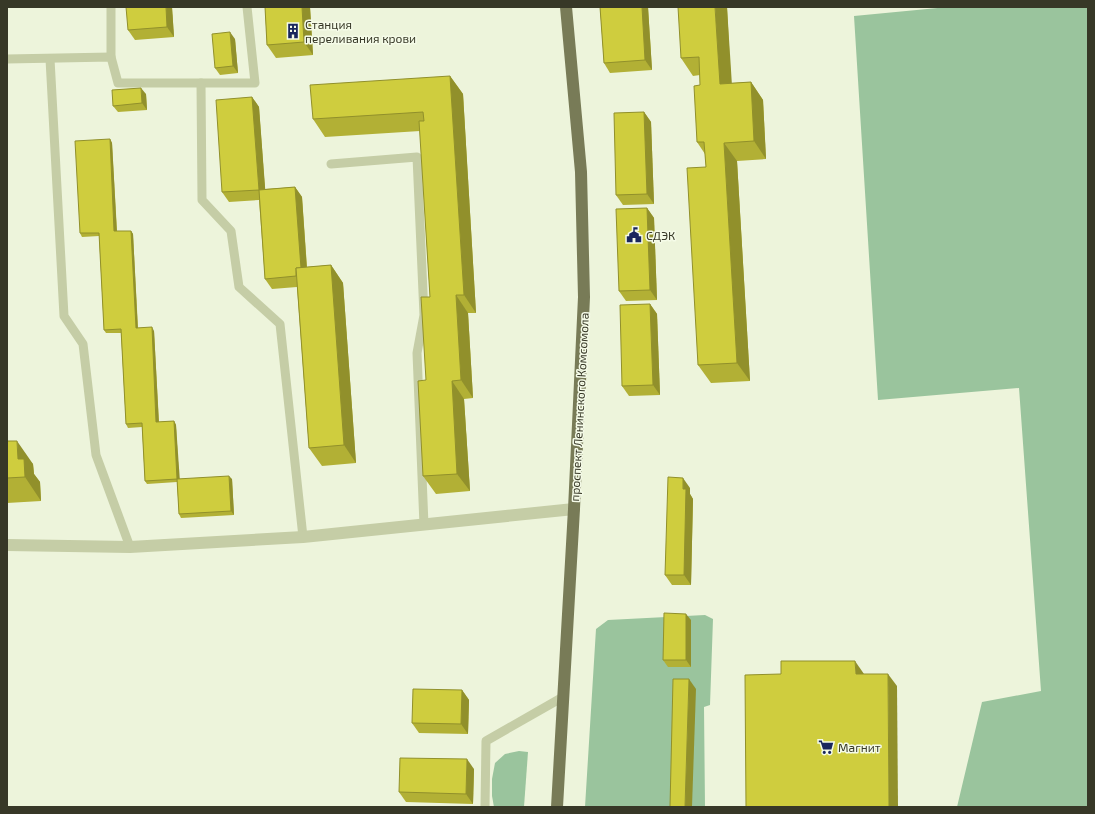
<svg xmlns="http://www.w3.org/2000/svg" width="1095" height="814" viewBox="0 0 1095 814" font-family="'Exo 2',sans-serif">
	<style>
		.green { fill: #9ac49d }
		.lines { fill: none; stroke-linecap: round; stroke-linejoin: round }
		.lane { stroke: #c5cda6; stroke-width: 9 }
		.street { stroke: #c5cda6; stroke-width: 12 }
		.primary { stroke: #787b57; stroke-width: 12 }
		.wall { fill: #b2b035 }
		.shaded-wall { fill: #91902b }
		.building { fill: #cfcd3e; stroke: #91902b }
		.labels { text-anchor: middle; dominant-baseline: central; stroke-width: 3; stroke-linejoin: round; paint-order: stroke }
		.poi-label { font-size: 12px; fill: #373827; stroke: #f5fbe8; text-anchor: start }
		.street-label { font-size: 12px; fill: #373827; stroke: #f5fbe8 }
	</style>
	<rect width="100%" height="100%" fill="#edf4db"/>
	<g class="green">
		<polygon points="948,7 1088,7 1088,807 957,807 982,702 1041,691 1019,388 878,400 854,16"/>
		<polygon points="705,615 713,619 710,705 704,707 705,807 585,807 596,629 608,620"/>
		<polygon points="519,751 528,752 524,807 494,807 492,796 492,779 495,763 505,754"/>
	</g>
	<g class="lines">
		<g class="lane">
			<polyline points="111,57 111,7"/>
			<polyline points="7,59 111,57 118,83 255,83 247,7"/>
			<polyline points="50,59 64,316 83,344 96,455 130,547"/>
			<polyline points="201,83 202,200 231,231 239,287 280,324 303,537"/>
			<polyline points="331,164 417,157 424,315 417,353 424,525"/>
			<polyline points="485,807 486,741 563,697"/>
		</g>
		<polyline class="street" points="7,545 130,547 303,537 574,509"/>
		<polyline class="primary" points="557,807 574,509 584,297 581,172 566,7"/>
	</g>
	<g class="wall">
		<polygon points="172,7 174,37 135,40 128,30"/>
		<polygon points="265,7 310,7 313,55 276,58 267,45"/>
		<polygon points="600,7 648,7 652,70 610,73 604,63"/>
		<polygon points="727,7 731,83 751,82 763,100 766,159 737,161 750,381 711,383 698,365 706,167 705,154 697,142 700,85 700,75 693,76 681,58"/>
		<polygon points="235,39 238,73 220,75 215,68"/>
		<polygon points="450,76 463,94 476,313 468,313 473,398 464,399 470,491 436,494 423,476 430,297 420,131 325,137 313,119"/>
		<polygon points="146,94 147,110 118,112 113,106"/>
		<polygon points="252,97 259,107 265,189 295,187 302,197 307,267 331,265 343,283 356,463 322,466 309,448 297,287 272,289 265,279 259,200 229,202 222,192"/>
		<polygon points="644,112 651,122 654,204 623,205 616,195"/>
		<polygon points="110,139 112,143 117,231 131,231 133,234 138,328 154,331 159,422 174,421 176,425 179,479 232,479 234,515 181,518 179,514 177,482 147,484 145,481 142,427 128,428 126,424 121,333 106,333 104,330 99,236 82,237 80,233"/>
		<polygon points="647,208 654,218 657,300 626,301 619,291"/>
		<polygon points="650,304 657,314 660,395 629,396 622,386"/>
		<polygon points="7,441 33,464 34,474 40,482 41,501 7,503"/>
		<polygon points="690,488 690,494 693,499 691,585 672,585 665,575"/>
		<polygon points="691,620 691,667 668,667 663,660"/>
		<polygon points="462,690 469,700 468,734 419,733 412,723"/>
		<polygon points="474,769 473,804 406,802 399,792"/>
	</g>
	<g class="shaded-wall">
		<polygon points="166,7 172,7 174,37 167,27"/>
		<polygon points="302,7 310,7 313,55 304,42"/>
		<polygon points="642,7 648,7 652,70 645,60"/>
		<polygon points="715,7 727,7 733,102 720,84"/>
		<polygon points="230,32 235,39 238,73 233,66"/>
		<polygon points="450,76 463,94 476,313 464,295"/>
		<polygon points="751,82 763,100 766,159 754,141"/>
		<polygon points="141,88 146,94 147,110 142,103"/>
		<polygon points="252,97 259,107 266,200 259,190"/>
		<polygon points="644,112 651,122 654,204 647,194"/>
		<polygon points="110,139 112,143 117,235 114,231"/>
		<polygon points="724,143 737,161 750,381 737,363"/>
		<polygon points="295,187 302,197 308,286 301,276"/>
		<polygon points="647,208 654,218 657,300 650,290"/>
		<polygon points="131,231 133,234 138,332 136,328"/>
		<polygon points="331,265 343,283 356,463 344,445"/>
		<polygon points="456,295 468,313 473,398 461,380"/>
		<polygon points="650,304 657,314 660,395 653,385"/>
		<polygon points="152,327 154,331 159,426 156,422"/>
		<polygon points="452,381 464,399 470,491 457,474"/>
		<polygon points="174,421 176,425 180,482 177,479"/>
		<polygon points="17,441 33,464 34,474 40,482 41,501 25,477 18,459"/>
		<polygon points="229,476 232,479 234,515 231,511"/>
		<polygon points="683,478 690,488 690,494 693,499 691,585 684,575"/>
		<polygon points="686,614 691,620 691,667 686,660"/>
		<polygon points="855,661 864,674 856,674"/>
		<polygon points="888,674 897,686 898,807 889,807"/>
		<polygon points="689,679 696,689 692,807 685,807"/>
		<polygon points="462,690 469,700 468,734 461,724"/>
		<polygon points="467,759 474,769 473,804 466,794"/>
	</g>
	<g class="building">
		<polygon points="126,7 166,7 167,27 128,30"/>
		<polygon points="265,7 302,7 304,42 267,45"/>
		<polygon points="600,7 642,7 645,60 604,63"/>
		<polygon points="678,7 715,7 720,84 751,82 754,141 724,143 737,363 698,365 687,168 706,167 704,142 697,142 694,86 700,85 699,57 681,58"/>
		<polygon points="230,32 233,66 215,68 212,34"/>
		<polygon points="450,76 464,295 456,295 461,380 452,381 457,474 423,476 418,381 426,380 421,297 430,297 419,121 424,121 423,112 313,119 310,85"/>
		<polygon points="141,88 142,103 113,106 112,90"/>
		<polygon points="252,97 259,190 222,192 216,100"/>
		<polygon points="644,112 647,194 616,195 614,113"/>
		<polygon points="110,139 114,231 131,231 136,328 152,327 156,422 174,421 177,479 229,476 231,511 179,514 177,479 145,481 142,423 126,424 121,329 104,330 99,233 80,233 75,141"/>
		<polygon points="295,187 301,268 296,268 296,276 265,279 259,190"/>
		<polygon points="647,208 650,290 619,291 616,209"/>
		<polygon points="331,265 344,445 309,448 296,268"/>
		<polygon points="650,304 653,385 622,386 620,305"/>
		<polygon points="7,441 17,441 18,459 24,459 25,477 7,478"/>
		<polygon points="668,477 683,478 683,489 686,489 684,575 665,575"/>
		<polygon points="664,613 686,614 686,660 663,660"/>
		<polygon points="781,661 855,661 856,674 888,674 889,807 746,807 745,675 781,674"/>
		<polygon points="673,679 689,679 685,807 670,807"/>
		<polygon points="413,689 462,690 461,724 412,723"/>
		<polygon points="400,758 467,759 466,794 399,792"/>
	</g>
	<defs>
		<g id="building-bare" transform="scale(1.2)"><path d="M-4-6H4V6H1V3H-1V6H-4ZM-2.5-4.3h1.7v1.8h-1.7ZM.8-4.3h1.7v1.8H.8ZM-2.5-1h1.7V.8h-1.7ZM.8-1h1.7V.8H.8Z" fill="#19265d" stroke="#f5fbe8" stroke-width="2.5" paint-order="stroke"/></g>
		<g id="civic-bare" transform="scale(1.2)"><path d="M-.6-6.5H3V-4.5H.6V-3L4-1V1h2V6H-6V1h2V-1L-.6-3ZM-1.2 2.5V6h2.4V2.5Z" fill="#19265d" stroke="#f5fbe8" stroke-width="2.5" paint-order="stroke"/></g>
		<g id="supermarket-bare" transform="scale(1.2)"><path d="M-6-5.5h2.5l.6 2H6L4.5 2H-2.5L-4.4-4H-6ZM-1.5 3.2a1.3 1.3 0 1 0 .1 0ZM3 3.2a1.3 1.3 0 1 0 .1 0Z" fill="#19265d" stroke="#f5fbe8" stroke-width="2.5" paint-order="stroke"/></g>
	</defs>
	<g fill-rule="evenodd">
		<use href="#building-bare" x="293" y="31"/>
		<use href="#civic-bare" x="634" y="235"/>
		<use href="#supermarket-bare" x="826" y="747"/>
	</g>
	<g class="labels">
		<g class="poi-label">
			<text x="305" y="24">Станция<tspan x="305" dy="14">переливания крови</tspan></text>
			<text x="646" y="235">СДЭК</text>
			<text x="838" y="747">Магнит</text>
		</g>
		<g class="street-label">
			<text transform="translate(579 407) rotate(-87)">проспект Ленинского Комсомола</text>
		</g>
	</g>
	<rect width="1095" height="814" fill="none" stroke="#373827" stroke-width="16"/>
</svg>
